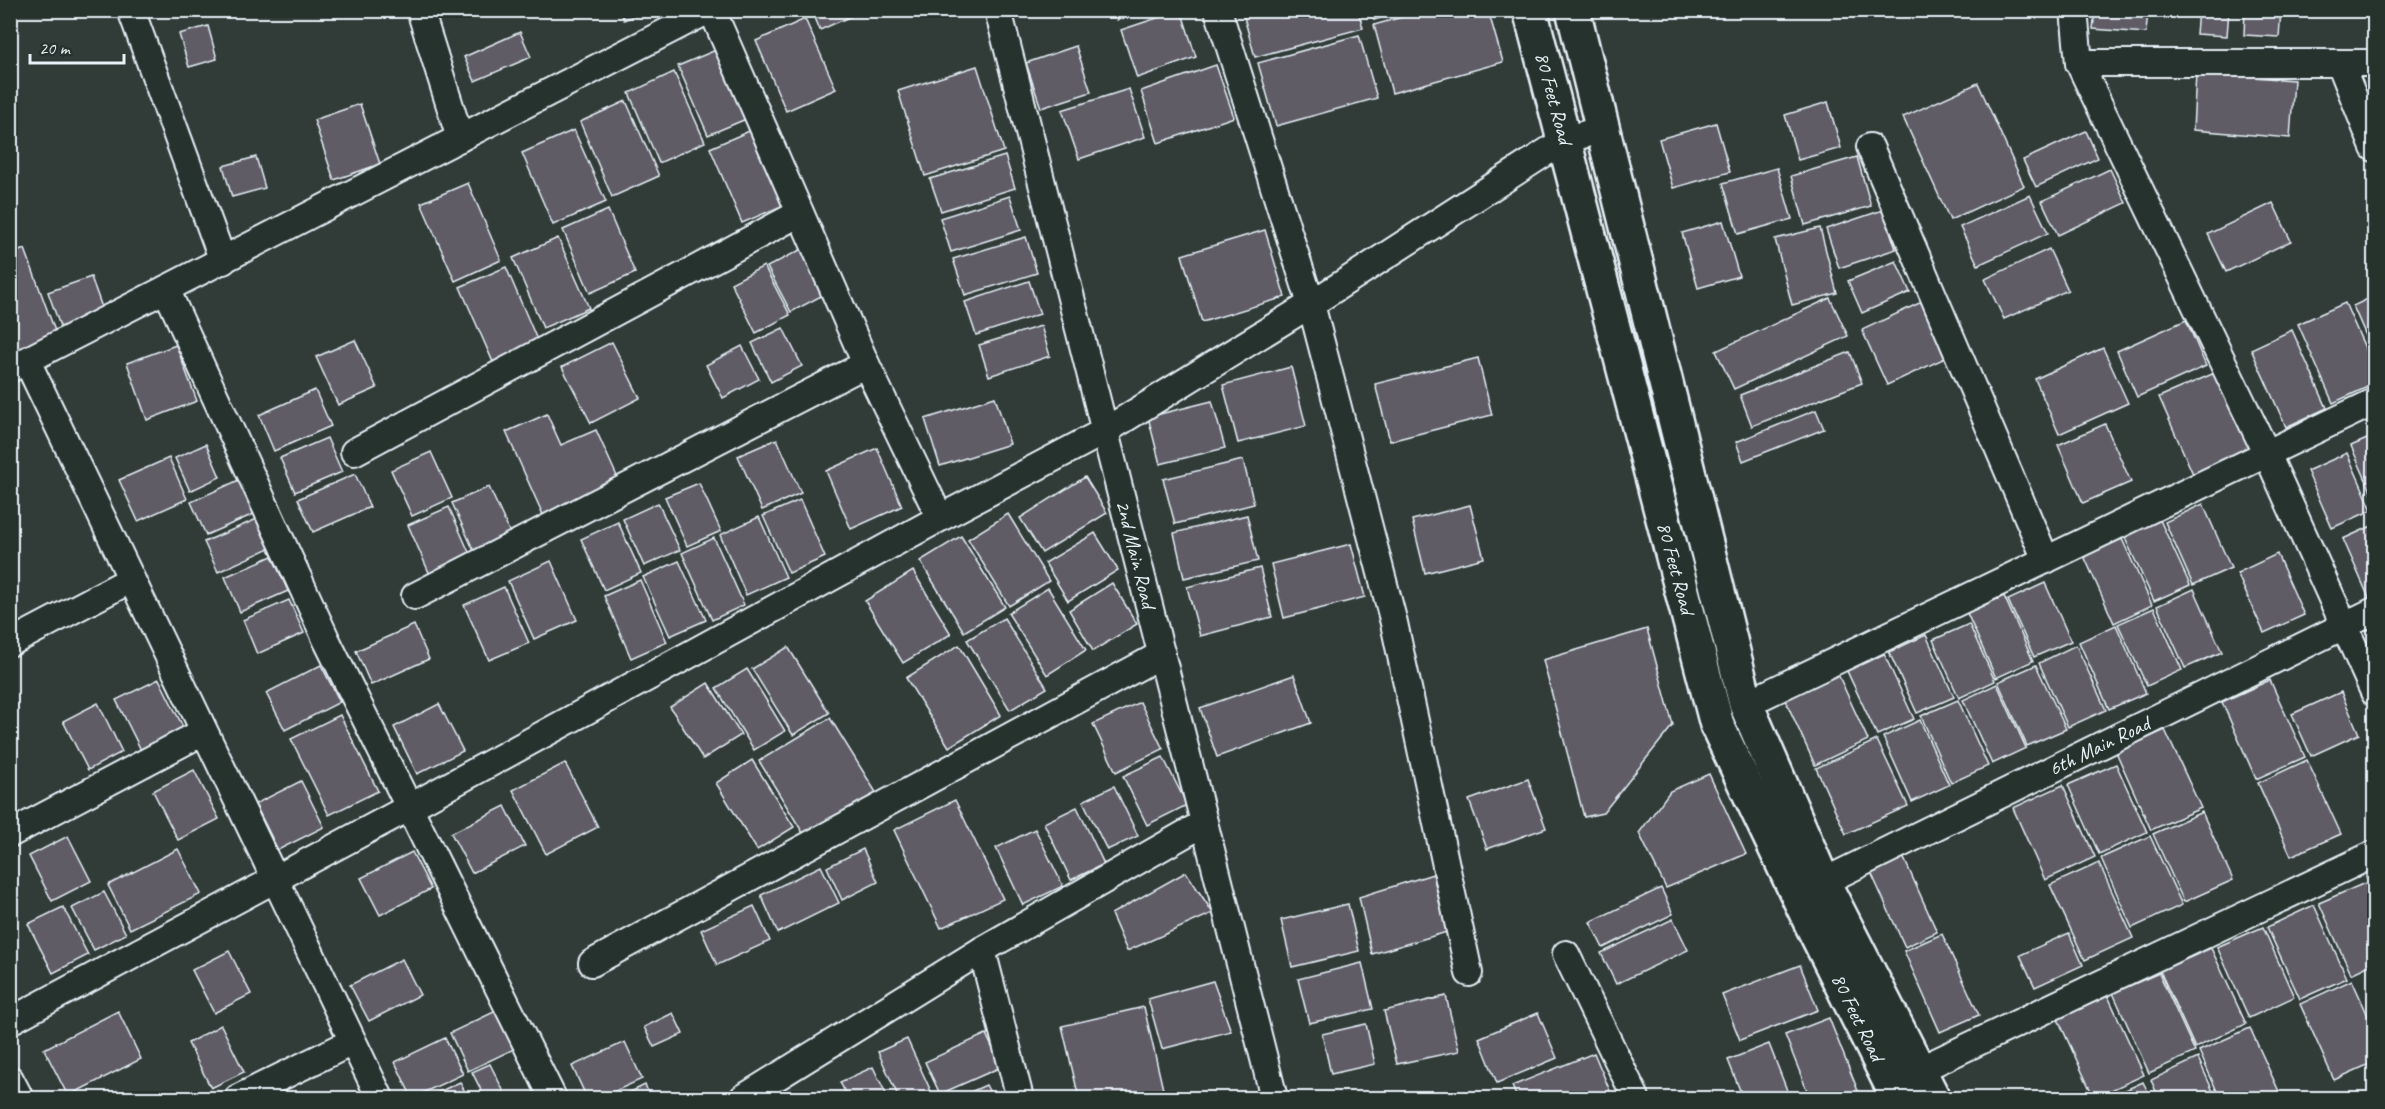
<svg xmlns="http://www.w3.org/2000/svg" width="2385" height="1109" viewBox="0 0 2385 1109" font-family="Caveat,sans-serif">
	<style>
		.building { fill: #5e5b66; stroke: #e8f1f8; stroke-width: 1.5 }
		.lines { fill: none; stroke-linecap: round; stroke-linejoin: round }
		.street-casing { stroke: #e8f1f8; stroke-width: 30 }
		.secondary-casing { stroke: #e8f1f8; stroke-width: 38 }
		.street { stroke: #26332d; stroke-width: 26 }
		.secondary { stroke: #26332d; stroke-width: 33 }
		.labels { text-anchor: middle; dominant-baseline: central; stroke-width: 4.5; stroke-linejoin: round; paint-order: stroke }
		.street-label { font-size: 21px; fill: #e8f1f8; stroke: #26332d }
	</style>
	<rect width="100%" height="100%" fill="#313b38"/>
	<filter id="ink" filterUnits="userSpaceOnUse"><feTurbulence type="fractalNoise" baseFrequency=".0167" numOctaves="2"/><feDisplacementMap in="SourceGraphic" scale="12" xChannelSelector="R" yChannelSelector="G"/><feConvolveMatrix kernelMatrix="1 2 1 2 8 2 1 2 1" color-interpolation-filters="sRGB"/></filter>
	<g filter="url(#ink)">
		<g class="building">
			<polygon points="620,10 647,10 624,20"/>
			<polygon points="812,10 865,10 820,30"/>
			<polygon points="1114,10 1147,10 1117,20"/>
			<polygon points="1181,10 1196,57 1137,78 1121,30"/>
			<polygon points="1242,10 1358,10 1363,28 1255,57"/>
			<polygon points="1372,10 1407,10 1374,20"/>
			<polygon points="1427,10 1488,10 1503,62 1392,93 1374,25"/>
			<polygon points="2095,10 2148,10 2146,33 2093,29"/>
			<polygon points="2198,10 2229,10 2227,36 2196,34"/>
			<polygon points="2245,10 2281,10 2279,37 2244,35"/>
			<polygon points="805,19 836,89 786,111 756,41"/>
			<polygon points="208,26 217,59 189,67 179,34"/>
			<polygon points="520,32 531,57 475,81 464,57"/>
			<polygon points="1359,35 1377,98 1276,126 1258,63"/>
			<polygon points="1076,46 1091,92 1041,108 1026,63"/>
			<polygon points="716,50 746,119 708,135 678,66"/>
			<polygon points="1216,65 1234,117 1158,143 1141,91"/>
			<polygon points="977,66 1004,151 925,176 898,91"/>
			<polygon points="674,72 705,142 659,163 629,93"/>
			<polygon points="2196,73 2294,80 2290,138 2193,130"/>
			<polygon points="1978,83 2024,186 1950,220 1903,117"/>
			<polygon points="1129,89 1145,137 1079,159 1062,110"/>
			<polygon points="626,101 659,176 612,197 580,122"/>
			<polygon points="1828,102 1841,148 1798,160 1785,115"/>
			<polygon points="360,104 380,164 334,180 314,120"/>
			<polygon points="1716,123 1730,172 1673,188 1659,139"/>
			<polygon points="754,129 786,204 742,223 710,148"/>
			<polygon points="574,130 606,202 553,225 522,153"/>
			<polygon points="2086,131 2098,158 2036,187 2023,160"/>
			<polygon points="1005,156 1015,188 941,211 930,179"/>
			<polygon points="256,157 265,188 232,197 223,166"/>
			<polygon points="1857,157 1871,206 1805,225 1791,176"/>
			<polygon points="1777,168 1792,219 1738,234 1723,183"/>
			<polygon points="2110,169 2126,203 2058,235 2042,201"/>
			<polygon points="468,183 501,260 455,281 421,203"/>
			<polygon points="2030,195 2048,233 1978,265 1960,227"/>
			<polygon points="1010,196 1021,230 951,252 940,218"/>
			<polygon points="2273,203 2291,241 2226,272 2208,234"/>
			<polygon points="608,210 635,273 590,293 563,230"/>
			<polygon points="1883,210 1896,249 1839,268 1826,229"/>
			<polygon points="1723,221 1739,276 1698,288 1682,233"/>
			<polygon points="1820,228 1837,293 1792,305 1775,239"/>
			<polygon points="1265,230 1285,297 1202,322 1182,255"/>
			<polygon points="1026,237 1037,273 965,295 953,259"/>
			<polygon points="558,238 589,308 543,328 513,258"/>
			<polygon points="25,249 59,342 10,360 10,254"/>
			<polygon points="802,249 825,294 791,312 767,267"/>
			<polygon points="2049,249 2068,290 2004,319 1985,279"/>
			<polygon points="1896,261 1910,292 1862,313 1848,281"/>
			<polygon points="764,266 790,315 756,333 731,283"/>
			<polygon points="506,267 538,342 493,362 460,287"/>
			<polygon points="91,277 104,313 61,329 48,292"/>
			<polygon points="1029,281 1040,314 976,335 965,302"/>
			<polygon points="2374,296 2374,354 2353,306"/>
			<polygon points="1830,298 1848,336 1734,389 1716,351"/>
			<polygon points="1928,299 1954,354 1887,385 1862,330"/>
			<polygon points="2345,303 2374,368 2374,384 2333,403 2298,324"/>
			<polygon points="2186,320 2206,366 2137,397 2117,351"/>
			<polygon points="1041,326 1050,356 989,376 979,345"/>
			<polygon points="783,328 802,366 771,382 752,343"/>
			<polygon points="2292,330 2327,408 2286,427 2251,349"/>
			<polygon points="355,340 377,388 338,405 316,357"/>
			<polygon points="612,342 640,398 591,423 562,367"/>
			<polygon points="176,345 197,401 147,420 127,363"/>
			<polygon points="742,346 759,379 723,398 706,365"/>
			<polygon points="2103,348 2128,403 2059,434 2035,379"/>
			<polygon points="1850,352 1862,383 1752,426 1740,395"/>
			<polygon points="1478,358 1492,415 1390,441 1375,384"/>
			<polygon points="1291,367 1306,426 1238,443 1223,385"/>
			<polygon points="2217,372 2251,448 2193,474 2159,397"/>
			<polygon points="315,390 331,426 274,451 259,415"/>
			<polygon points="995,397 1010,444 940,466 925,419"/>
			<polygon points="1212,401 1225,448 1160,464 1148,417"/>
			<polygon points="1816,410 1824,429 1743,461 1736,442"/>
			<polygon points="547,414 561,445 596,430 620,483 544,517 506,432"/>
			<polygon points="2105,424 2131,482 2083,503 2058,445"/>
			<polygon points="2374,436 2374,498 2351,446"/>
			<polygon points="327,438 342,472 295,492 280,458"/>
			<polygon points="777,439 801,493 762,510 738,456"/>
			<polygon points="206,444 220,477 190,491 175,458"/>
			<polygon points="877,448 902,506 851,529 826,471"/>
			<polygon points="431,452 452,498 412,516 391,470"/>
			<polygon points="2347,453 2372,510 2332,528 2307,471"/>
			<polygon points="169,458 187,499 138,521 119,480"/>
			<polygon points="1243,460 1254,504 1175,524 1163,479"/>
			<polygon points="355,474 370,507 313,532 298,499"/>
			<polygon points="1085,477 1107,513 1042,553 1020,518"/>
			<polygon points="241,479 256,513 206,535 191,502"/>
			<polygon points="699,483 721,531 687,546 665,497"/>
			<polygon points="489,487 511,535 474,551 452,503"/>
			<polygon points="800,500 825,557 789,573 763,516"/>
			<polygon points="658,503 680,550 644,566 623,519"/>
			<polygon points="2203,504 2231,568 2193,585 2165,522"/>
			<polygon points="1470,505 1484,558 1425,573 1412,520"/>
			<polygon points="449,507 472,559 431,577 408,525"/>
			<polygon points="1008,514 1049,581 1009,606 968,539"/>
			<polygon points="1247,515 1258,561 1184,578 1174,533"/>
			<polygon points="759,517 786,577 746,595 720,535"/>
			<polygon points="257,519 270,548 218,572 204,542"/>
			<polygon points="2160,520 2190,585 2154,601 2124,536"/>
			<polygon points="618,522 641,573 604,590 581,539"/>
			<polygon points="2374,525 2374,596 2369,598 2343,539"/>
			<polygon points="1095,533 1118,570 1068,601 1045,563"/>
			<polygon points="961,536 1005,607 964,632 920,561"/>
			<polygon points="714,538 744,605 712,620 682,553"/>
			<polygon points="2122,539 2152,605 2114,623 2084,556"/>
			<polygon points="1351,544 1365,597 1284,618 1271,564"/>
			<polygon points="2277,554 2304,615 2264,633 2237,573"/>
			<polygon points="272,556 288,591 240,612 225,577"/>
			<polygon points="551,561 577,620 534,639 508,581"/>
			<polygon points="679,561 706,620 670,636 643,577"/>
			<polygon points="1260,568 1272,617 1200,636 1187,587"/>
			<polygon points="913,571 951,634 903,663 865,601"/>
			<polygon points="640,580 667,642 631,658 604,596"/>
			<polygon points="1112,583 1137,624 1093,651 1069,610"/>
			<polygon points="2045,583 2071,641 2034,657 2008,600"/>
			<polygon points="504,587 529,643 489,660 464,605"/>
			<polygon points="1048,588 1086,650 1047,675 1008,613"/>
			<polygon points="2194,589 2222,652 2185,668 2157,606"/>
			<polygon points="2004,596 2033,661 1996,678 1967,613"/>
			<polygon points="289,600 304,633 257,654 243,620"/>
			<polygon points="2154,608 2182,670 2147,686 2118,624"/>
			<polygon points="1004,618 1047,688 1010,710 967,640"/>
			<polygon points="1969,624 1995,681 1959,698 1933,640"/>
			<polygon points="414,625 429,659 371,685 356,651"/>
			<polygon points="2116,625 2146,693 2109,709 2079,642"/>
			<polygon points="1647,629 1673,725 1603,813 1584,817 1543,660"/>
			<polygon points="1926,635 1954,697 1917,713 1889,652"/>
			<polygon points="959,645 1001,715 949,747 906,678"/>
			<polygon points="2076,645 2106,710 2068,727 2039,663"/>
			<polygon points="788,647 829,713 793,735 752,669"/>
			<polygon points="1884,654 1914,719 1877,735 1847,671"/>
			<polygon points="321,665 340,702 285,730 266,693"/>
			<polygon points="2036,665 2066,729 2027,746 1998,682"/>
			<polygon points="747,669 785,731 754,750 716,688"/>
			<polygon points="1837,672 1868,740 1815,765 1784,697"/>
			<polygon points="1294,675 1311,723 1217,757 1200,708"/>
			<polygon points="159,679 184,729 141,750 116,700"/>
			<polygon points="2270,680 2305,757 2256,779 2222,702"/>
			<polygon points="708,683 741,735 703,759 670,707"/>
			<polygon points="1997,684 2026,748 1992,764 1963,700"/>
			<polygon points="2341,692 2359,734 2311,756 2292,714"/>
			<polygon points="1958,700 1988,766 1951,783 1921,716"/>
			<polygon points="1140,702 1163,749 1116,772 1093,724"/>
			<polygon points="98,703 122,752 88,770 63,721"/>
			<polygon points="439,704 463,751 417,774 394,727"/>
			<polygon points="340,715 378,791 329,815 291,739"/>
			<polygon points="830,718 877,794 806,838 759,761"/>
			<polygon points="1920,720 1949,785 1912,802 1883,737"/>
			<polygon points="2165,730 2201,808 2151,830 2116,752"/>
			<polygon points="1877,740 1908,806 1846,834 1816,768"/>
			<polygon points="1163,757 1187,805 1147,825 1123,776"/>
			<polygon points="752,760 794,827 757,850 716,783"/>
			<polygon points="2307,760 2341,834 2291,856 2258,783"/>
			<polygon points="565,763 598,827 546,854 513,790"/>
			<polygon points="2116,764 2147,832 2099,854 2068,785"/>
			<polygon points="194,770 219,819 178,840 153,791"/>
			<polygon points="1709,774 1746,854 1666,888 1639,833 1670,791"/>
			<polygon points="1528,779 1546,828 1487,849 1469,800"/>
			<polygon points="301,781 324,827 278,850 255,804"/>
			<polygon points="2063,785 2095,857 2045,880 2013,808"/>
			<polygon points="1114,786 1138,836 1107,850 1083,801"/>
			<polygon points="955,800 1003,899 941,928 894,830"/>
			<polygon points="505,806 525,846 472,873 451,833"/>
			<polygon points="1077,807 1104,864 1071,880 1044,823"/>
			<polygon points="2202,812 2233,880 2184,902 2153,834"/>
			<polygon points="1035,829 1063,886 1023,905 996,848"/>
			<polygon points="68,836 91,881 52,901 29,856"/>
			<polygon points="2150,836 2182,905 2132,928 2101,858"/>
			<polygon points="178,849 201,894 130,929 108,885"/>
			<polygon points="863,849 878,882 842,900 827,867"/>
			<polygon points="412,852 431,889 380,915 361,878"/>
			<polygon points="1902,854 1937,932 1905,947 1869,868"/>
			<polygon points="2099,863 2133,938 2085,960 2050,885"/>
			<polygon points="821,866 839,903 778,933 761,895"/>
			<polygon points="1186,872 1213,913 1127,951 1111,914"/>
			<polygon points="2374,872 2374,895 2366,876"/>
			<polygon points="1433,874 1447,932 1372,954 1359,897"/>
			<polygon points="2365,883 2374,904 2374,963 2351,974 2319,903"/>
			<polygon points="1661,888 1673,914 1603,948 1590,922"/>
			<polygon points="104,892 126,934 94,950 72,908"/>
			<polygon points="1348,904 1359,951 1292,967 1281,920"/>
			<polygon points="2314,905 2347,978 2300,999 2267,927"/>
			<polygon points="754,906 770,941 717,965 701,930"/>
			<polygon points="63,907 88,955 53,973 28,924"/>
			<polygon points="1673,919 1688,950 1616,984 1601,953"/>
			<polygon points="2263,927 2294,997 2249,1018 2217,947"/>
			<polygon points="2069,933 2083,965 2035,987 2020,955"/>
			<polygon points="1942,934 1979,1015 1940,1032 1904,951"/>
			<polygon points="2211,948 2246,1024 2195,1048 2160,971"/>
			<polygon points="229,951 251,994 214,1013 192,970"/>
			<polygon points="402,959 420,995 369,1021 350,985"/>
			<polygon points="1362,963 1373,1009 1309,1023 1298,979"/>
			<polygon points="1800,965 1818,1010 1740,1040 1722,995"/>
			<polygon points="2159,973 2195,1052 2149,1073 2113,993"/>
			<polygon points="2352,980 2374,1029 2374,1062 2334,1080 2300,1004"/>
			<polygon points="1213,981 1231,1031 1162,1049 1148,999"/>
			<polygon points="1446,996 1459,1051 1397,1064 1384,1011"/>
			<polygon points="2108,996 2144,1075 2094,1098 2058,1019"/>
			<polygon points="1144,1007 1165,1098 1079,1098 1062,1026"/>
			<polygon points="118,1011 141,1059 68,1096 44,1049"/>
			<polygon points="496,1011 514,1049 468,1071 450,1033"/>
			<polygon points="673,1013 683,1034 654,1047 644,1027"/>
			<polygon points="1538,1013 1557,1058 1497,1083 1479,1038"/>
			<polygon points="1829,1018 1860,1096 1852,1098 1810,1098 1785,1035"/>
			<polygon points="1366,1024 1375,1064 1331,1074 1322,1034"/>
			<polygon points="221,1025 244,1072 211,1088 188,1043"/>
			<polygon points="2250,1028 2282,1098 2220,1098 2199,1051"/>
			<polygon points="986,1034 1001,1067 940,1094 925,1062"/>
			<polygon points="445,1038 463,1074 412,1098 395,1062"/>
			<polygon points="907,1039 934,1098 899,1098 878,1052"/>
			<polygon points="625,1042 642,1079 600,1098 587,1098 572,1066"/>
			<polygon points="1769,1044 1790,1098 1743,1098 1728,1060"/>
			<polygon points="1594,1053 1613,1098 1517,1098 1512,1086"/>
			<polygon points="2198,1058 2216,1098 2159,1098 2151,1080"/>
			<polygon points="490,1064 507,1098 485,1098 472,1072"/>
			<polygon points="873,1067 888,1098 848,1098 840,1082"/>
			<polygon points="460,1082 468,1098 426,1098"/>
			<polygon points="2143,1082 2151,1098 2108,1098"/>
			<polygon points="645,1085 651,1098 628,1098 626,1094"/>
			<polygon points="986,1085 993,1098 957,1098"/>
		</g>
		<g class="lines">
			<g class="street-casing">
				<g id="street">
					<polyline points="131,10 223,261"/>
					<polyline points="420,10 460,138"/>
					<polyline points="712,10 866,364 940,518"/>
					<polyline points="998,10 1274,1098"/>
					<polyline points="1218,10 1311,304 1394,623 1469,973"/>
					<polyline points="2074,10 2079,63 2267,454 2374,692"/>
					<polyline points="2079,63 2374,63"/>
					<polyline points="2340,63 2374,148"/>
					<polyline points="1870,147 2046,560"/>
					<polyline points="166,289 327,641 553,1098"/>
					<polyline points="27,361 380,1098"/>
					<polyline points="10,369 709,10"/>
					<polyline points="354,452 800,213"/>
					<polyline points="415,596 866,364"/>
					<polyline points="10,643 130,580"/>
					<polyline points="1746,704 2374,402"/>
					<polyline points="10,834 203,732"/>
					<polyline points="1823,882 2374,611"/>
					<polyline points="982,950 1020,1098"/>
					<polyline points="1566,954 1636,1098"/>
					<polyline points="592,963 1162,654"/>
					<polyline points="10,1021 410,807 940,518 1105,431 1311,304 1565,140 1603,129"/>
					<polyline points="1919,1070 2374,854"/>
					<polyline points="10,1079 20,1098"/>
					<polyline points="238,1098 352,1042"/>
					<polyline points="743,1098 982,950 1204,823"/>
				</g>
			</g>
			<g class="secondary-casing">
				<g id="secondary">
					<polyline points="1530,10 1717,725 1809,919 1898,1098"/>
					<polyline points="1573,10 1746,704 1823,882 1933,1098"/>
				</g>
			</g>
			<use href="#street" class="street"/>
			<use href="#secondary" class="secondary"/>
		</g>
	</g>
	<g class="labels">
		<g class="street-label">
			<text transform="translate(1554 98) rotate(75)">80 Feet Road</text>
			<text transform="translate(1136 554) rotate(76)">2nd Main Road</text>
			<text transform="translate(1676 568) rotate(75)">80 Feet Road</text>
			<text transform="translate(2099 746) rotate(-26)">6th Main Road</text>
			<text transform="translate(1858 1017) rotate(64)">80 Feet Road</text>
		</g>
	</g>
	<rect width="2385" height="1109" fill="none" stroke="#26332d" stroke-width="36"/>
	<rect x="18" y="18" width="2349" height="1073" fill="none" stroke="#e8f1f8" stroke-width="2" filter="url(#ink)"/>
	<path d="M30 54v9h94v-9" fill="none" stroke="#e8f1f8" stroke-width="3"/>
	<text x="39" y="54" font-size="18" fill="#e8f1f8" stroke="#26332d" stroke-width="4.5" paint-order="stroke">20 m</text>
</svg>
